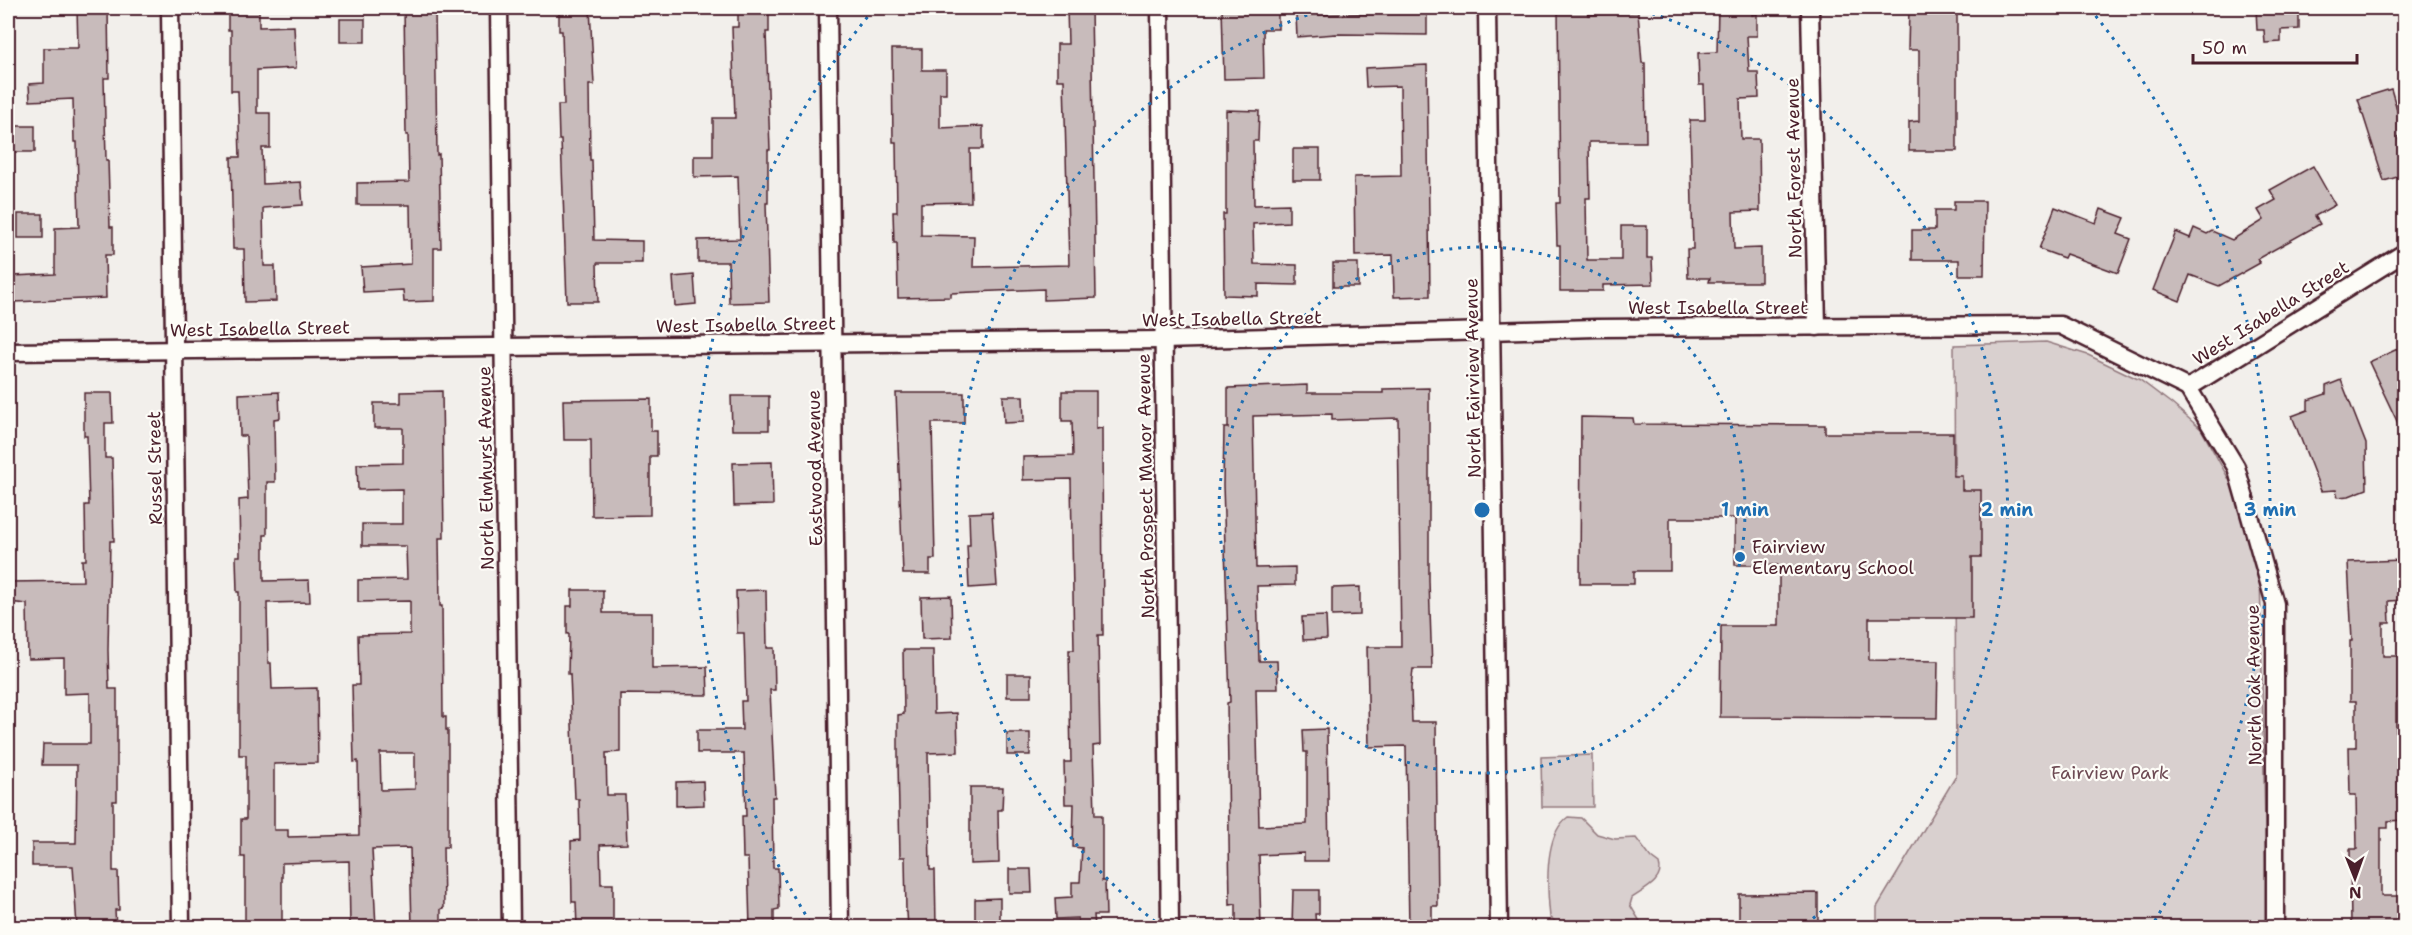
<svg xmlns="http://www.w3.org/2000/svg" width="2412" height="935" viewBox="0 0 2412 935" font-family="'Shantell Sans',sans-serif">
	<style>
		.park { fill: #d9d0cf; stroke: #92787d; stroke-width: 1.5 }
		.building { fill: #c8bbbb; stroke: #4a1f2b; stroke-width: 1.5; fill-rule: evenodd }
		.lines { fill: none; stroke-linecap: round; stroke-linejoin: round }
		.minor-casing { stroke: #4a1f2b; stroke-width: 21 }
		.minor { stroke: #fdfcf7; stroke-width: 16 }
		.ring { fill: none; stroke: #1f6fb2; stroke-width: 3; stroke-dasharray: 3 6 }
		.poi-dot { fill: #1f6fb2; stroke: #fdfcf7; stroke-width: 2 }
		.labels { text-anchor: middle; dominant-baseline: central; stroke-width: 4.5; stroke-linejoin: round; paint-order: stroke }
		.street-label { font-size: 18px; fill: #4a1f2b; stroke: #fdfcf7 }
		.poi-label { font-size: 18px; fill: #4a1f2b; stroke: #fdfcf7; text-anchor: start }
		.park-label { font-size: 18px; fill: #6e4b54; stroke: #fdfcf7 }
		.centre { fill: #1f6fb2; stroke: #fdfcf7; stroke-width: 3 }
		.ring-label { font-size: 18px; text-anchor: middle; font-weight: bold; fill: #1f6fb2; stroke: #fdfcf7; stroke-width: 4.5; stroke-linejoin: round; paint-order: stroke }
	</style>
	<rect width="100%" height="100%" fill="#f2efeb"/>
	<filter id="ink" filterUnits="userSpaceOnUse"><feTurbulence type="fractalNoise" baseFrequency=".0167" numOctaves="2"/><feDisplacementMap in="SourceGraphic" scale="12" xChannelSelector="R" yChannelSelector="G"/><feConvolveMatrix kernelMatrix="1 2 1 2 8 2 1 2 1" color-interpolation-filters="sRGB"/></filter>
	<g filter="url(#ink)">
		<g class="park">
			<polygon points="2046,342 2088,355 2140,380 2172,404 2201,429 2237,494 2260,570 2267,927 1877,927 1877,907 1956,776 1954,345"/>
			<polygon points="1592,755 1593,807 1542,807 1541,757"/>
			<path d="M1568 817 1581 818 1597 834 1615 839 1636 838 1651 858 1659 864C1665 881 1643 890 1632 898L1630 905 1641 923V927H1562L1550 917C1547 889 1543 835 1568 817Z"/>
		</g>
		<g class="building">
			<polygon points="77,8 108,8 109,78 104,78 106,160 108,160 110,227 113,227 113,255 105,255 106,298 14,302 13,276 55,274 55,228 79,227 77,142 74,142 73,99 30,101 29,84 44,83 44,48 78,48"/>
			<polygon points="228,8 259,8 259,27 294,26 296,68 257,70 257,113 270,113 270,148 262,148 263,184 301,182 303,205 263,208 264,266 275,266 276,301 245,302 244,249 233,249 231,157 240,157 238,91 231,91 231,30 228,30"/>
			<polygon points="404,8 435,8 437,155 439,154 441,248 434,248 434,301 404,302 403,290 363,292 361,267 411,264 410,205 357,205 357,183 409,182 408,135 406,135"/>
			<polygon points="559,8 590,8 594,85 589,85 590,160 592,160 594,240 642,241 642,263 597,263 598,302 567,302 561,140 559,140 558,105 564,105 562,31 559,31"/>
			<polygon points="738,8 769,8 769,32 766,32 770,150 768,150 768,203 766,203 769,302 729,303 728,262 698,262 698,240 740,239 738,176 694,177 694,156 713,156 713,118 735,118 732,27 738,27"/>
			<polygon points="1067,8 1091,8 1096,298 1044,300 1044,289 951,293 951,297 898,298 897,243 894,243 893,212 897,212 896,142 893,142 892,49 922,49 922,70 946,70 946,93 940,93 940,128 983,126 983,149 970,149 971,202 921,203 921,235 974,236 973,267 1069,265 1064,80 1057,80 1057,44 1068,44"/>
			<polygon points="1222,8 1278,8 1278,29 1263,29 1264,78 1224,79"/>
			<polygon points="1396,8 1427,8 1427,35 1336,34 1297,37 1296,15 1396,13"/>
			<polygon points="1558,8 1588,8 1588,15 1638,12 1642,63 1645,63 1646,142 1589,142 1590,198 1586,198 1587,260 1621,260 1621,226 1647,226 1647,258 1652,258 1653,284 1603,285 1603,291 1560,291 1560,245 1557,245 1556,203 1560,203"/>
			<polygon points="1718,8 1752,8 1752,15 1757,14 1757,36 1747,36 1749,72 1758,72 1759,98 1740,99 1741,139 1759,139 1760,211 1733,212 1734,249 1761,248 1761,282 1709,282 1710,278 1688,278 1687,249 1693,249 1690,120 1705,120 1704,85 1699,85 1698,53 1717,52"/>
			<polygon points="1909,8 1957,8 1957,151 1909,151 1909,122 1919,121 1919,50 1908,50"/>
			<polygon points="2256,8 2299,8 2299,29 2281,30 2281,42 2265,43 2264,30 2257,30"/>
			<rect x="340" y="19" width="25" height="23"/>
			<polygon points="1427,65 1430,296 1394,297 1393,255 1355,256 1354,177 1401,176 1400,86 1366,87 1365,68"/>
			<polygon points="2391,89 2404,133 2404,135 2398,137 2404,159 2404,175 2384,181 2358,99"/>
			<polygon points="1226,110 1259,111 1258,141 1253,141 1254,205 1289,204 1289,222 1253,224 1254,264 1297,265 1297,285 1258,284 1258,296 1224,295 1223,214 1226,214"/>
			<polygon points="10,126 35,126 35,152 11,152"/>
			<rect x="1293" y="149" width="27" height="31"/>
			<polygon points="2313,166 2335,205 2315,216 2320,224 2257,259 2260,263 2219,286 2190,275 2180,301 2153,290 2176,232 2190,238 2194,228 2207,234 2212,231 2232,240 2264,220 2258,210 2276,200 2270,190"/>
			<polygon points="1954,201 1985,201 1984,275 1959,275 1959,260 1912,260 1912,230 1935,230 1935,210 1954,210"/>
			<polygon points="2055,207 2096,223 2101,209 2125,218 2118,234 2131,239 2118,273 2066,254 2064,258 2039,249"/>
			<rect x="18" y="214" width="25" height="24"/>
			<rect x="1333" y="263" width="25" height="24"/>
			<polygon points="694,275 696,304 675,306 673,277"/>
			<polygon points="2404,346 2404,436 2369,362"/>
			<polygon points="2341,380 2366,444 2367,489 2349,496 2338,497 2336,490 2321,491 2292,416 2308,410 2308,400 2326,394 2326,386"/>
			<polygon points="1307,385 1307,393 1383,393 1383,389 1429,388 1429,581 1432,669 1413,669 1411,688 1412,722 1436,722 1438,906 1432,906 1432,927 1409,927 1406,746 1369,747 1367,647 1401,647 1398,418 1332,420 1332,414 1253,416 1256,568 1295,567 1295,585 1257,586 1259,661 1277,661 1278,689 1256,689 1259,826 1307,824 1307,752 1304,752 1303,730 1327,729 1329,861 1304,861 1304,853 1259,855 1261,927 1236,927 1236,904 1230,905 1227,703 1230,702 1223,485 1224,428 1228,428 1228,388"/>
			<path d="M442 391 444 538H439L440 606H442L443 717H446V730H448V847H443L444 908 441 909V927H412L410 848 372 849 376 927H350L349 861 282 863V927H245V857H241V819H246V755H239V592H237L236 556H240L239 500 248 499 246 436H240L239 394 279 392 280 418 274 419 275 482H267V535H264V581L309 580 310 602 267 603 268 663H271L272 689 317 688 318 763 274 764V830H288V837L359 835 358 761 354 762 352 685H359L358 635 410 634V601L358 602V580L407 579 406 546H362V524H402V489L358 490 357 464 403 463V428H374V403H401V392ZM380 753H415V789L381 790Z"/>
			<polygon points="1062,391 1096,391 1096,429 1102,428 1103,635 1098,635 1100,745 1093,746 1095,815 1102,815 1102,881 1105,881 1106,915 1094,915 1095,927 1078,927 1078,918 1056,919 1055,898 1072,897 1072,882 1080,882 1082,848 1073,847 1074,804 1065,804 1064,762 1071,762 1069,650 1074,650 1071,479 1023,480 1023,457 1073,456 1072,421 1062,421"/>
			<polygon points="84,393 112,393 113,423 105,423 105,458 112,458 113,503 114,541 110,541 108,650 109,689 117,689 117,801 113,801 113,871 118,871 119,910 115,910 116,927 77,927 73,866 32,866 32,843 76,843 77,765 42,765 43,744 90,744 90,693 64,694 64,658 28,659 27,604 8,602 8,582 83,581 82,560 86,560 85,505 89,505 87,436 84,436"/>
			<polygon points="896,393 964,393 964,423 932,423 935,559 930,559 930,574 903,574"/>
			<polygon points="731,396 769,396 769,430 732,430"/>
			<polygon points="1003,396 1023,396 1024,422 1004,423"/>
			<polygon points="651,399 651,431 657,431 657,456 650,456 650,515 592,516 591,440 564,440 563,400"/>
			<polygon points="1581,417 1633,418 1634,424 1825,425 1825,433 1953,433 1953,476 1962,476 1962,490 1981,490 1981,557 1972,557 1972,618 1869,618 1869,660 1938,661 1937,718 1720,717 1721,626 1779,626 1779,565 1735,565 1735,518 1670,518 1670,571 1634,571 1634,584 1580,584"/>
			<polygon points="772,462 773,505 734,506 733,463"/>
			<polygon points="992,512 997,586 969,588 967,545 970,545 969,513"/>
			<polygon points="2403,560 2404,600 2389,601 2390,623 2383,623 2383,656 2404,656 2404,699 2396,699 2396,745 2404,745 2404,820 2388,821 2388,828 2381,828 2381,896 2404,896 2404,927 2351,927 2350,849 2357,849 2356,795 2350,795 2349,747 2356,747 2356,701 2350,701 2350,641 2352,641 2348,562"/>
			<polygon points="1360,587 1360,615 1332,616 1332,588"/>
			<polygon points="572,590 603,590 603,613 652,613 652,668 707,667 708,695 620,694 620,752 606,753 607,795 625,795 627,844 600,845 601,884 613,884 613,927 577,927 576,902 572,902 571,841 580,840 579,799 575,799 570,674 568,674 569,634 567,634 567,606 572,606"/>
			<polygon points="766,590 767,648 774,648 775,690 770,690 775,797 772,797 773,868 778,868 779,909 774,910 774,927 750,927 748,858 743,858 742,816 746,816 744,753 697,753 697,730 742,730 741,701 746,701 744,633 737,633 736,591"/>
			<polygon points="951,596 952,638 922,639 921,597"/>
			<polygon points="1326,616 1327,639 1303,640 1302,617"/>
			<polygon points="903,650 933,650 934,714 957,713 958,752 928,753 930,870 935,870 936,927 908,927 907,912 906,912 905,857 900,857 898,763 898,715 904,714"/>
			<rect x="1007" y="674" width="24" height="23"/>
			<rect x="1007" y="733" width="23" height="22"/>
			<polygon points="703,781 704,805 676,806 676,782"/>
			<polygon points="970,787 1003,787 1002,810 998,810 999,863 970,864"/>
			<polygon points="1009,869 1031,869 1032,893 1009,893"/>
			<polygon points="1293,890 1319,890 1319,914 1315,914 1316,927 1292,927"/>
			<polygon points="1818,893 1818,927 1739,927 1739,894"/>
			<polygon points="1000,898 1000,921 975,921 975,899"/>
		</g>
		<g class="lines">
			<g class="minor-casing">
				<g id="minor">
					<polyline points="170,8 181,928"/>
					<polyline points="499,8 511,928"/>
					<polyline points="828,8 840,928"/>
					<polyline points="1160,8 1170,928"/>
					<polyline points="1487,8 1499,928"/>
					<polyline points="1810,8 1817,327"/>
					<polyline points="8,352 1163,340 1596,328 2060,325 2188,388 2404,253"/>
					<polyline points="2188,388 2236,467 2275,604 2275,928"/>
				</g>
			</g>
			<use href="#minor" class="minor"/>
		</g>
	</g>
	<g class="ring">
		<circle cx="1482" cy="510" r="263"/>
		<path d="M1162 927A525 525 0 0 1 1329 8M1635 8A525 525 0 0 1 1802 927"/>
		<path d="M810 922A788 788 0 0 1 874 9M2090 9A788 788 0 0 1 2154 922"/>
	</g>
	<circle class="poi-dot" cx="1740" cy="557" r="6"/>
	<g class="labels">
		<g class="street-label">
			<text transform="translate(1794 168) rotate(-91)">North Forest Avenue</text>
			<text x="1718" y="308">West Isabella Street</text>
			<text transform="translate(2271 313) rotate(-32)">West Isabella Street</text>
			<text transform="translate(1232 319) rotate(-1)">West Isabella Street</text>
			<text transform="translate(746 325) rotate(-1)">West Isabella Street</text>
			<text transform="translate(260 329) rotate(-1)">West Isabella Street</text>
			<text transform="translate(1473 378) rotate(-91)">North Fairview Avenue</text>
			<text transform="translate(155 468) rotate(-91)">Russel Street</text>
			<text transform="translate(486 468) rotate(-91)">North Elmhurst Avenue</text>
			<text transform="translate(815 468) rotate(-91)">Eastwood Avenue</text>
			<text transform="translate(1146 486) rotate(-91)">North Prospect Manor Avenue</text>
			<text transform="translate(2254 685) rotate(-91)">North Oak Avenue</text>
		</g>
		<g class="poi-label">
			<text x="1752" y="547">Fairview<tspan x="1752" dy="21">Elementary School</tspan></text>
		</g>
		<g class="park-label">
			<text x="2110" y="773">Fairview Park</text>
		</g>
	</g>
	<circle cx="1482" cy="510" r="9" class="centre"/>
	<g class="ring-label">
		<text x="1745" y="516">1 min</text>
		<text x="2007" y="516">2 min</text>
		<text x="2270" y="516">3 min</text>
	</g>
	<rect width="2412" height="935" fill="none" stroke="#fdfcf7" stroke-width="30"/>
	<rect x="15" y="15" width="2382" height="905" fill="none" stroke="#4a1f2b" stroke-width="2" filter="url(#ink)"/>
	<g transform="translate(2355 878) rotate(179)" stroke="#fdfcf7" stroke-width="4.5" paint-order="stroke">
	<path d="M0-4.5L10 22L0 15L-10 22Z" fill="#4a1f2b"/>
	<text y="-9" font-size="16" font-weight="bold" text-anchor="middle" fill="#4a1f2b">N</text>
	</g>
	<path d="M2193 54v9h164v-9" fill="none" stroke="#4a1f2b" stroke-width="3"/>
	<text x="2202" y="54" font-size="18" fill="#4a1f2b" stroke="#fdfcf7" stroke-width="4.5" paint-order="stroke">50 m</text>
</svg>
